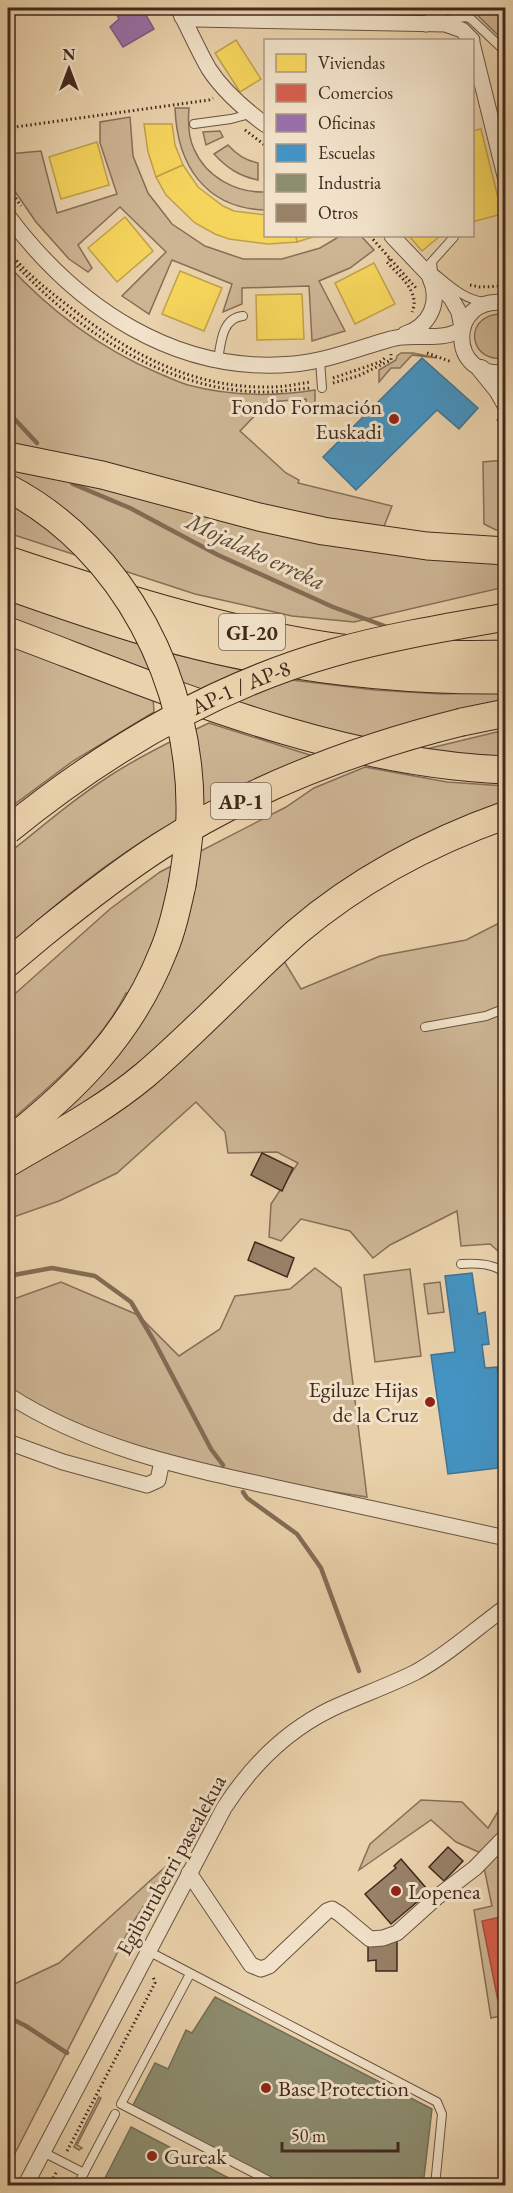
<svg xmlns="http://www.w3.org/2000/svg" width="513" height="2193" viewBox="0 0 513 2193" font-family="'EB Garamond',serif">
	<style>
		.green { fill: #cdb594; stroke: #866f58; stroke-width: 1.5 }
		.homes { fill: #f6d55c; stroke: #bfa149; stroke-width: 1.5 }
		.shops { fill: #d6604d; stroke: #a9503f; stroke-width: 1.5 }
		.offices { fill: #9970ab; stroke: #7e5b80; stroke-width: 1.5 }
		.schools { fill: #4393c3; stroke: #427391; stroke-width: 1.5 }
		.industry { fill: #8c8c6e; stroke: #756e56; stroke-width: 1.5 }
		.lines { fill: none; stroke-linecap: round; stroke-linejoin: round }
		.stream { stroke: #836c55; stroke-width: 4.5 }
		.building { fill: #988167; stroke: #40291d; stroke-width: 1.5 }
		.service-casing { stroke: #6a5341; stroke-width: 10 }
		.minor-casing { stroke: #6a5341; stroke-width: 17 }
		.tertiary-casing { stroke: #6a5341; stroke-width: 20 }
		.motorway-casing { stroke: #40291d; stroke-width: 29 }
		.path { stroke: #40291d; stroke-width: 3; stroke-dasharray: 1.5 3; stroke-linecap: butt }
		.service { stroke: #f1e2c9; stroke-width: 8 }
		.minor { stroke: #f1e2c9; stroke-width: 15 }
		.tertiary { stroke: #f1e2c9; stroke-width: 18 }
		.motorway { stroke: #ead2ac; stroke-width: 27 }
		.motorway-bridge-casing { stroke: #40291d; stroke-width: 29; stroke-linecap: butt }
		.motorway-bridge { stroke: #ead2ac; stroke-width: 27 }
		.poi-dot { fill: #8f2418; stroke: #f1e2c9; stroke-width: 2 }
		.labels { text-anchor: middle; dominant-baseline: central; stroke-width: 6; stroke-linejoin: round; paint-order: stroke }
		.shield { fill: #f1e2c9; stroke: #756051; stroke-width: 1.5 }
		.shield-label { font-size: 21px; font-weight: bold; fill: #40291d }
		.poi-label { font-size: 22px; fill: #40291d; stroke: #f1e2c9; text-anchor: start }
		.street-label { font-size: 22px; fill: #40291d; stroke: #f1e2c9 }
		.water-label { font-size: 24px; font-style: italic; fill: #5c4534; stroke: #f1e2c9 }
	</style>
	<rect width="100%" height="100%" fill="#ead2ac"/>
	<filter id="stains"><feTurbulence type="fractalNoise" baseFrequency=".00333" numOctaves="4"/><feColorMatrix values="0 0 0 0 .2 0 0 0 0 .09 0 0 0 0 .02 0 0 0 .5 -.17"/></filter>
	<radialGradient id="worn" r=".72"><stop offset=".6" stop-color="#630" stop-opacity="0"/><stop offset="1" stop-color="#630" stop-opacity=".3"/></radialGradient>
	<g class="green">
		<polygon points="470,8 505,8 505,42"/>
		<path d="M175 108H189C188 121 188 137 194 149 206 177 236 193 265 192V210C205 208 177 165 175 108Z"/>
		<polygon points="130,117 133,156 148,193 172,224 205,246 243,259 282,259 320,248 340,236 361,236 374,250 350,268 319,281 345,331 312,341 309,286 242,288 242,304 223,312 232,284 172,260 149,314 122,296 166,252 120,207 78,245 92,268 88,272 69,259 36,222 16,193 8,181 8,154 41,151 57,213 117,194 100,143 100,122"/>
		<polygon points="220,131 223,137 206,145 203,132"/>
		<path d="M228 145C237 155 245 160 258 163V180C239 176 227 168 214 154Z"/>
		<path d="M8 265C49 310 101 349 158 373 168 377 178 382 188 385 230 396 272 397 315 390V403L310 410 307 411 306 399 268 402 240 431 286 473 299 480 298 483 392 506 383 529 288 513 8 446Z"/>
		<path d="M498 314 505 316 506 357C471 366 461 318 498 314Z"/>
		<polygon points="401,353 413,353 437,358 412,355 400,368 391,368 379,382 379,370 396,360 397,356"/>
		<polygon points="504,460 506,467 505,530 496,530 484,524 483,462"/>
		<polygon points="8,467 168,504 505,560 505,587 354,622 292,616 195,594 8,533"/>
		<polygon points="8,600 157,650 275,678 375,690 442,694 505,692 505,701 356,743 8,625"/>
		<polygon points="8,643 153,697 154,712 73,761 8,809"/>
		<path d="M209 723 313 756C264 780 212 802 165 828 107 861 57 903 8 946V854C41 827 74 799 111 775 142 755 175 739 209 723Z"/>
		<polygon points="505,730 505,761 414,752"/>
		<path d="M365 767 447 782 505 786V803L445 825 146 1060 47 1129 149 1000 126 993C99 1047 52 1084 8 1123V1000L110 909 160 872 286 807 314 788Z"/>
		<polygon points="505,920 505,1257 490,1244 461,1246 457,1211 390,1245 373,1258 350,1231 301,1219 281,1241 269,1237 271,1204 298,1163 277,1152 228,1153 225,1132 196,1102 117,1173 59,1201 8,1219 8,1177 104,1118 284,961 301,989 380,956 466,940"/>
		<polygon points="315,1268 341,1288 367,1497 225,1475 35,1412 8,1406 8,1301 61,1282 138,1315 179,1356 220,1329 235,1296 290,1289"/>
		<polygon points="410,1269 421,1356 375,1362 364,1275"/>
		<polygon points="440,1282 444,1312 428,1314 424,1284"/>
		<polygon points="421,1800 462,1802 488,1828 505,1800 505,2015 491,2018 474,1910 492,1906 481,1853 456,1842 431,1820 359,1870 370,1844"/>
		<polygon points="173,1860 132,1924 8,2167 8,1987 59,1963"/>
		<polygon points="99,2097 101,2098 77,2145 82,2148 79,2150 74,2147"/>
	</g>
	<g class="homes">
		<polygon points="236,40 261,79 240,92 215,53"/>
		<polygon points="144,124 172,124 175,145 183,165 156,177 148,152"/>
		<polygon points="481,129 502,214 472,222 472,131"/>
		<polygon points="97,142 109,185 61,199 49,157"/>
		<polygon points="183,165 198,187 223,206 234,211 266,215 266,236 296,236 297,242 268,244 229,239 215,234 195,223 166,195 156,177"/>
		<polygon points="125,217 153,251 117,282 88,248"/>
		<polygon points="296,236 316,236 297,242"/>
		<polygon points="409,236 440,236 422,251"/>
		<polygon points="374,263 395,304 355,324 335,283"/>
		<polygon points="180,271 222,288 204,331 162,314"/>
		<polygon points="302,294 304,339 257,340 256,295"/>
		<polygon points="503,1665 506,1665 505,1715"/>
	</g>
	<polygon class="shops" points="506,1916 506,2000 498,2001 482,1921"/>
	<polygon class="offices" points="113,8 142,8 154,29 123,47 110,27 119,19"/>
	<g class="schools">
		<polygon points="422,358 478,408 459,429 437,410 356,490 323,457"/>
		<polygon points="472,1273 478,1314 485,1312 489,1344 482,1345 485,1368 497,1367 506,1434 506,1467 448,1474 431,1355 455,1352 445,1276"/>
	</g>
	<g class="industry">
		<polygon points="215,1997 432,2109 423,2186 286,2186 132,2107 155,2063 168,2069 186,2030 192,2033"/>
		<polygon points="131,2127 244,2186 101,2186"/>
	</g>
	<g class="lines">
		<g class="stream">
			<polyline points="8,412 37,443"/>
			<polyline points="69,479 73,484 130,508 218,555 333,607 390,628"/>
			<polyline points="8,1276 52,1268 95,1276 131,1302 154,1341 211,1449 223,1465"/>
			<polyline points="243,1492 247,1498 297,1534 321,1568 359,1671"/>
			<polyline points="8,2017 26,2026 67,2053"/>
		</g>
	</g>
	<g class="building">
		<polygon points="262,1153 293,1168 282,1191 251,1175"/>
		<polygon points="255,1242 294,1258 287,1277 248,1260"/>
		<polygon points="448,1847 463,1861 444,1881 429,1867"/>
		<polygon points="401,1859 427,1889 421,1894 424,1896 391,1924 365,1894 396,1868 394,1866"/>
		<polygon points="375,1941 397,1941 397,1971 376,1971 376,1960 368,1961 368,1946 376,1946"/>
	</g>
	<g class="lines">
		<g class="service-casing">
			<g id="service">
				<polyline points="368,8 373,12 374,22"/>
				<polyline points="445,20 466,17 471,19 506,52"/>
				<polyline points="194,124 231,119 250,114"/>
				<path d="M432 262 433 272C449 285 463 299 484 302"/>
				<polyline points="428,266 454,237 453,236"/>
				<path d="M218 360C221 342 222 318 243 316"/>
				<polyline points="320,360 322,388"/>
				<polyline points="425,1027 486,1016 506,1008"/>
				<path d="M461 1264C475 1263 495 1263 506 1274"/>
				<polyline points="148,1951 437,2102 442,2114 435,2186"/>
				<polyline points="190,1974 121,2104 279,2186"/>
				<polyline points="43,2152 84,2173"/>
				<polyline points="77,2186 115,2114"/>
			</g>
		</g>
		<g class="minor-casing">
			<g id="minor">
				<path d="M179 10C189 29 198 50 209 69 224 92 244 109 266 125"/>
				<polyline points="182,17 196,19 445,24 462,30 472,40"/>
				<polyline points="426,24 436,18 442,8"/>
				<polyline points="472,43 506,180"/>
				<path d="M8 216C76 307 176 375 294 364 327 361 359 348 391 339 413 332 441 343 462 329"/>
				<polyline points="392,236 451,298 459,312 462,328"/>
				<path d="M506 303C447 294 447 381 506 372"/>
				<path d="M405 334C430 326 441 302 430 278"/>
				<path d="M8 1395C91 1449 191 1469 287 1490 360 1506 433 1522 506 1538"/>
				<polyline points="8,1442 63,1462 147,1485 158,1480 162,1461"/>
				<polyline points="189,1873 251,1965 261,1969 269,1966 327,1911 332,1909 340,1914 370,1939 383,1938 397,1933 437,1897 475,1868 506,1836"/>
				<path d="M25 2186 224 1808C251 1766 286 1731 331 1709 359 1696 388 1686 416 1672 449 1654 475 1629 506 1607"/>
			</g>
		</g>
		<g class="tertiary-casing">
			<polyline id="tertiary" points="481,369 498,390 506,404"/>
		</g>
		<g class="motorway-casing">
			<g id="motorway">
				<polyline points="8,456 102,475 259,517 323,531 427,546 506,551"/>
				<path d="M8 560C113 595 218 629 328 646 386 655 447 655 506 654"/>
				<path d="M8 586C90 615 175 644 261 659 342 674 423 681 506 680"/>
				<path d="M8 631C168 691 331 763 506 770"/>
				<polyline points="462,722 506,713"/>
				<polyline points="8,963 45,932"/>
				<path d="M8 1142C76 1088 130 1035 163 952 172 931 177 908 182 885"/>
				<path d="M8 1163C54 1136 103 1110 145 1075 198 1030 245 978 297 932 358 880 430 842 506 815"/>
			</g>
		</g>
		<g class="path">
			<polyline points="8,128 209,100 213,98"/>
			<polyline points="245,130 266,146"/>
			<polyline points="8,187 21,206"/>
			<polyline points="370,236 417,289"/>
			<path d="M8 250C25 273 48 290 71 308 129 354 195 389 271 387 284 387 298 384 311 382"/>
			<path d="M8 256C72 329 170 394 270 392 284 391 298 389 312 388"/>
			<path d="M390 259 387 262C399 276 421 292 412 312"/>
			<polyline points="470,285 480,287 506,286"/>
			<polyline points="427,353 452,362"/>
			<polyline points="333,378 380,362 385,358"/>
			<polyline points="333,383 358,376 391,360 391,354"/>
			<polyline points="498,419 506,455"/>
			<polyline points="67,2151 155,1983 153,1976"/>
			<polyline points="49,2186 57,2171"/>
		</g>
		<use href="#service" class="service"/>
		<use href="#minor" class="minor"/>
		<use href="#tertiary" class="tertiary"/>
		<use href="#motorway" class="motorway"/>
		<g class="motorway-bridge-casing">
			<g id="motorway-bridge">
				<path d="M8 488C125 549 192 684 190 813 190 837 186 861 182 885"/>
				<path id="s1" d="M8 830C104 752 212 687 332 653 388 637 448 627 506 617"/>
				<path d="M45 932C82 902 119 873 159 847 251 788 357 748 462 722"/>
			</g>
		</g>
		<use href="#motorway-bridge" class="motorway-bridge"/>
	</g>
	<g class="poi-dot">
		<circle cx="394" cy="419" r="6"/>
		<circle cx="430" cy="1402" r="6"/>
		<circle cx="396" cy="1891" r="6"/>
		<circle cx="266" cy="2088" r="6"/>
		<circle cx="152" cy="2156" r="6"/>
	</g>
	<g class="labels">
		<g class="shield">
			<rect x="219" y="614" width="66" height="36" rx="4.5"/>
			<rect x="211" y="783" width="60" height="36" rx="4.5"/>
		</g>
		<g class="shield-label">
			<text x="252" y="632">GI-20</text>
			<text x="241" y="801">AP-1</text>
		</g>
		<g class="poi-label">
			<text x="382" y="406" text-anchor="end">Fondo Formación<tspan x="382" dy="25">Euskadi</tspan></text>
			<text x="418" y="1389" text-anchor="end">Egiluze Hijas<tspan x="418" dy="25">de la Cruz</tspan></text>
			<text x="408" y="1891">Lopenea</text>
			<text x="278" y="2088">Base Protection</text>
			<text x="164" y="2156">Gureak</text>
		</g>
		<g class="street-label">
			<text stroke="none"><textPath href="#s1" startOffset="274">AP-1 / AP-8</textPath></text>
			<text transform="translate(171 1865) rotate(-61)">Egiburuberri pasealekua</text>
		</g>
		<g class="water-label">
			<text transform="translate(256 551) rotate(25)">Mojalako erreka</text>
		</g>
	</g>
	<rect width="513" height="2193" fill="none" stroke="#ead2ac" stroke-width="30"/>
	<rect x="9" y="9" width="495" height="2175" fill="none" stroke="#40291d" stroke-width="3"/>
	<rect x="15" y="15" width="483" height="2163" fill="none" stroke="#40291d" stroke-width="1.5"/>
	<rect x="264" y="39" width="210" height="198" fill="#f1e2c9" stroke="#aa9884" stroke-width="1.5"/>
	<rect x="276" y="54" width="30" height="18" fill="#f6d55c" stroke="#aa9884" stroke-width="1.5"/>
	<text x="318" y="69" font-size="18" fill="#40291d">Viviendas</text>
	<rect x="276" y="84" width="30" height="18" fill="#d6604d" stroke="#aa9884" stroke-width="1.5"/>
	<text x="318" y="99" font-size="18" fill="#40291d">Comercios</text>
	<rect x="276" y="114" width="30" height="18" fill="#9970ab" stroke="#aa9884" stroke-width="1.5"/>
	<text x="318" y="129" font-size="18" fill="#40291d">Oficinas</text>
	<rect x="276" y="144" width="30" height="18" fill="#4393c3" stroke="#aa9884" stroke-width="1.5"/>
	<text x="318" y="159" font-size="18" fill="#40291d">Escuelas</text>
	<rect x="276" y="174" width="30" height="18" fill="#8c8c6e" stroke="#aa9884" stroke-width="1.5"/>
	<text x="318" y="189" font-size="18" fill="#40291d">Industria</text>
	<rect x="276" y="204" width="30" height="18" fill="#988167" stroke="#aa9884" stroke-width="1.5"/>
	<text x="318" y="219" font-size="18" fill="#40291d">Otros</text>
	<g transform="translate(69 69)" stroke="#f1e2c9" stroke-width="4.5" paint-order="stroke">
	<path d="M0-4.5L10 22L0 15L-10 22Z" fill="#40291d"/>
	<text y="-9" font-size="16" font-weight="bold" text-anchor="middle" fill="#40291d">N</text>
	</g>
	<path d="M282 2142v9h116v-9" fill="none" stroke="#40291d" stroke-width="3"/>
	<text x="291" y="2142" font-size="18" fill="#40291d" stroke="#f1e2c9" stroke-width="4.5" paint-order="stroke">50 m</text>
	<rect width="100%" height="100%" filter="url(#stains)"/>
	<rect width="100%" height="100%" fill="url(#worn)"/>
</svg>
